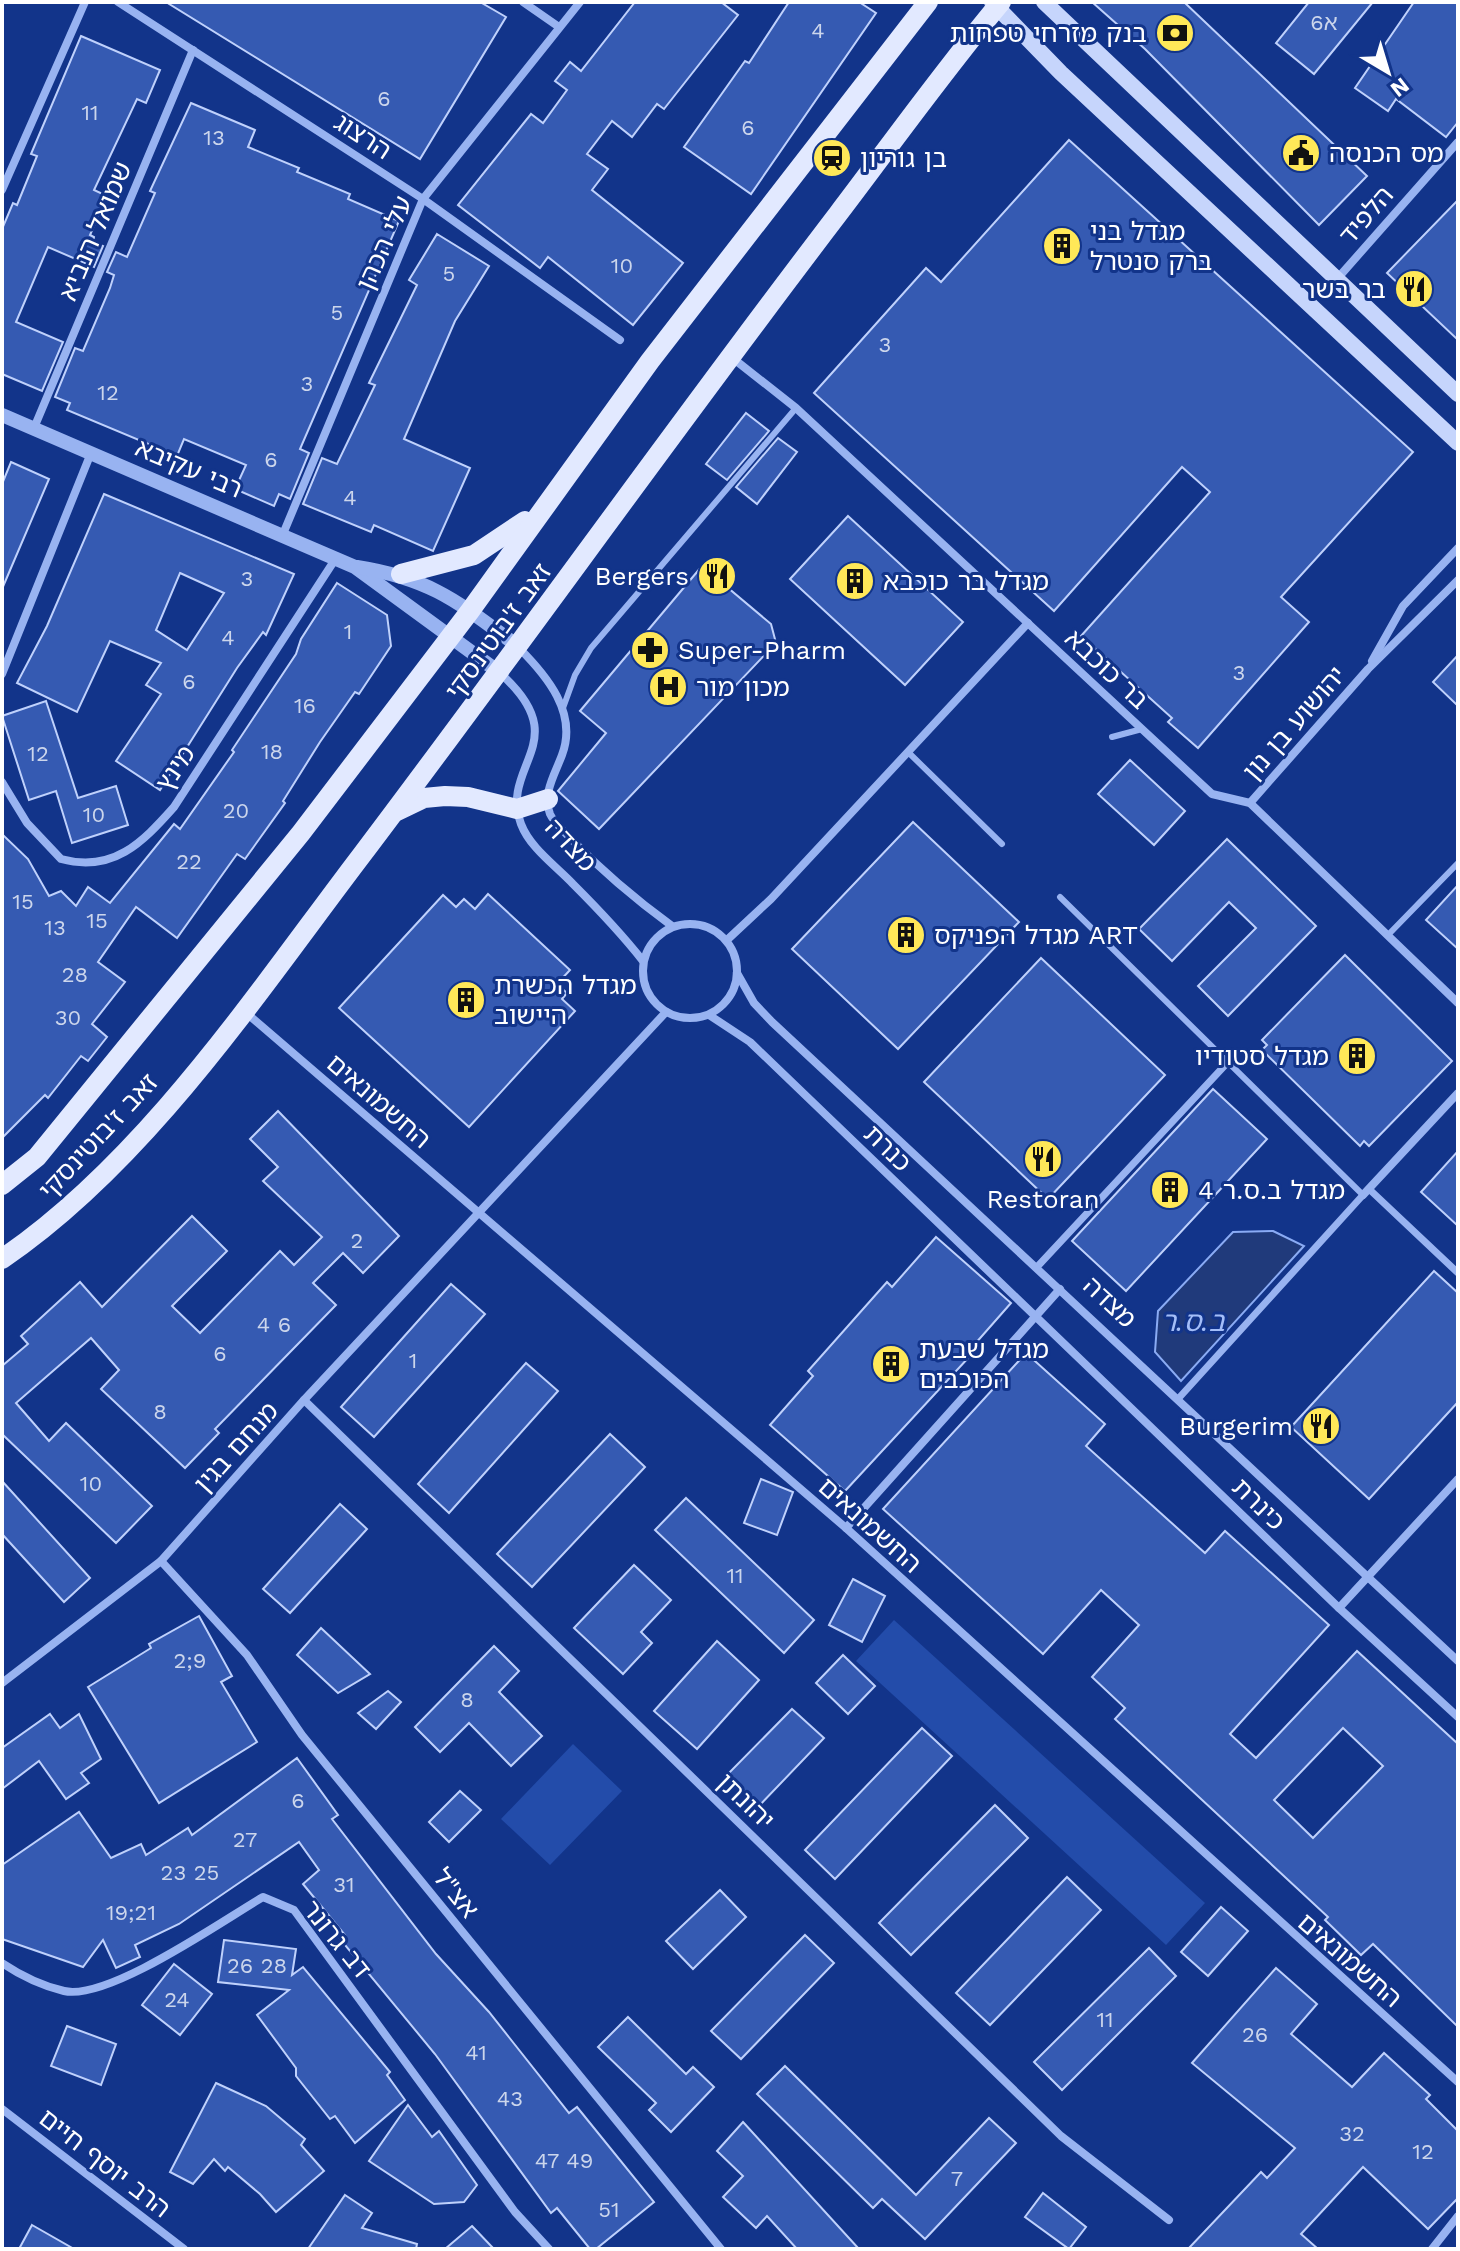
<svg xmlns="http://www.w3.org/2000/svg" width="1460" height="2251" viewBox="0 0 1460 2251" font-family="'Work Sans','Noto Sans Hebrew',sans-serif">
	<style>
		.green { fill: #234caa }
		.water { fill: #203a7b; stroke: #8aabf4; stroke-width: 2 }
		.building { fill: #355ab2; stroke: #bfd1fc; stroke-width: 2; fill-rule: evenodd }
		.lines { fill: none; stroke-linecap: round; stroke-linejoin: round }
		.service { stroke: #98b3f1; stroke-width: 6 }
		.pedestrian { stroke: #98b3f1; stroke-width: 7 }
		.minor { stroke: #98b3f1; stroke-width: 8 }
		.tertiary { stroke: #98b3f1; stroke-width: 14 }
		.secondary { stroke: #c6d5fc; stroke-width: 16 }
		.primary { stroke: #e2e9ff; stroke-width: 20 }
		.labels { text-anchor: middle; dominant-baseline: central; stroke-width: 6; stroke-linejoin: round; paint-order: stroke }
		.number-label { font-size: 22px; fill: #ccd6ec }
		.poi-label { font-size: 26px; fill: #fff; stroke: #12348a; text-anchor: start }
		.street-label { font-size: 26px; fill: #fff; stroke: #12348a }
		.water-label { font-size: 28px; font-style: italic; fill: #a4bef8; stroke: #12348a }
	</style>
	<rect width="100%" height="100%" fill="#12348a"/>
	<g class="green">
		<polygon points="894,1620 1205,1903 1166,1945 856,1661"/>
		<polygon points="573,1744 622,1791 550,1865 501,1819"/>
	</g>
	<polygon class="water" points="1273,1231 1304,1246 1181,1381 1155,1352 1158,1311 1233,1232"/>
	<g class="building">
		<polygon points="166,2 480,2 506,17 420,159"/>
		<polygon points="635,2 721,2 738,15 664,109 657,104 632,137 612,121 587,154 608,169 592,190 683,263 633,325 548,257 540,268 458,205 531,114 543,123 567,90 555,81 570,62 581,71"/>
		<polygon points="789,2 859,2 876,13 751,194 684,147 745,61 749,63"/>
		<polygon points="1092,2 1184,2 1367,176 1319,225 1145,49"/>
		<polygon points="1309,2 1373,2 1314,74 1276,43"/>
		<polygon points="1414,2 1458,2 1458,122 1446,137 1396,99 1388,111 1355,88"/>
		<polygon points="81,36 160,70 146,103 137,99 94,190 107,196 90,235 94,237 93,242 103,246 94,267 48,247 16,322 63,342 42,391 2,374 2,229 13,203 17,205 37,156 31,154"/>
		<polygon points="191,103 255,130 248,147 299,168 297,172 350,194 348,199 399,221 300,449 309,453 290,499 279,494 274,506 235,489 246,465 184,439 177,456 67,410 70,403 55,397 75,348 83,351 110,288 114,275 107,272 116,252 127,257 155,193 150,191"/>
		<polygon points="1069,140 1413,452 1281,597 1309,622 1198,748 1168,722 1172,718 1081,636 1210,492 1182,467 1054,611 814,393 926,268 941,282"/>
		<polygon points="1458,200 1458,340 1387,273"/>
		<polygon points="437,234 489,266 455,321 404,439 470,468 433,551 374,525 371,532 303,504 322,458 337,464 375,385 369,383 417,285 409,280"/>
		<polygon points="746,413 769,431 727,480 706,464"/>
		<polygon points="778,438 797,452 757,504 736,487"/>
		<polygon points="11,462 49,479 2,589 2,484"/>
		<path d="M104 494 294 574 266 635 263 632 237 668 160 790 116 761 161 694 146 685 161 663 110 641 77 712 17 683 47 626ZM180 573 224 593 187 650 156 630Z"/>
		<polygon points="848,516 963,622 905,685 790,579"/>
		<polygon points="702,566 771,624 776,643 599,829 558,791 606,733 580,711"/>
		<polygon points="337,583 387,615 391,646 359,694 355,692 320,742 283,801 285,803 245,859 237,854 177,938 136,907 98,962 125,982 92,1024 107,1037 88,1061 81,1056 48,1098 45,1095 2,1138 2,834 28,859 49,896 61,891 76,906 88,887 110,903 174,824 180,829 234,752 232,750 296,654 301,639"/>
		<polygon points="1458,655 1458,706 1433,682"/>
		<polygon points="46,701 78,798 116,786 128,825 72,843 56,791 29,800 2,716"/>
		<polygon points="1130,760 1185,811 1154,845 1098,794"/>
		<polygon points="913,822 1019,922 898,1049 792,949"/>
		<polygon points="1227,839 1316,926 1228,1016 1198,986 1256,928 1229,902 1172,961 1139,929"/>
		<polygon points="1458,885 1458,949 1426,920"/>
		<polygon points="488,894 570,970 557,984 567,993 562,999 575,1011 469,1127 339,1008 443,895 456,907 464,899 475,909"/>
		<polygon points="1345,955 1452,1061 1369,1146 1364,1141 1360,1146 1262,1050 1267,1045 1262,1040"/>
		<polygon points="1041,958 1165,1075 1048,1199 924,1082"/>
		<polygon points="1213,1089 1267,1139 1126,1291 1072,1241"/>
		<polygon points="278,1111 399,1236 363,1273 343,1253 313,1283 336,1305 215,1429 219,1433 185,1468 101,1389 119,1370 91,1338 16,1403 49,1441 66,1423 152,1506 116,1543 2,1434 2,1366 28,1344 21,1336 80,1282 102,1307 192,1216 227,1251 172,1306 200,1333 280,1251 294,1265 322,1237 263,1181 278,1167 250,1139"/>
		<polygon points="1458,1151 1458,1226 1421,1192"/>
		<polygon points="936,1237 1011,1303 967,1353 970,1356 845,1491 770,1425 813,1376 808,1371 887,1282 892,1287"/>
		<polygon points="1434,1271 1458,1293 1458,1402 1369,1499 1291,1427"/>
		<polygon points="451,1284 485,1314 374,1437 341,1407"/>
		<path d="M1026 1353 1105 1424 1086 1446 1205 1553 1225 1531 1329 1625 1230 1734 1256 1758 1357 1651 1458 1744V2027L1373 1944 1361 1955 1325 1920 1328 1917 1115 1719 1125 1708 1092 1677 1139 1625 1101 1590 1043 1654 883 1509ZM1343 1728 1383 1766 1313 1838 1274 1800Z"/>
		<polygon points="526,1363 558,1391 449,1513 418,1484"/>
		<polygon points="610,1434 645,1467 532,1587 497,1554"/>
		<polygon points="761,1479 793,1492 777,1535 744,1523"/>
		<polygon points="2,1481 90,1578 64,1602 2,1534"/>
		<polygon points="686,1498 814,1620 784,1653 655,1530"/>
		<polygon points="340,1504 367,1529 290,1613 263,1589"/>
		<polygon points="634,1565 671,1600 641,1632 652,1643 623,1674 574,1628"/>
		<polygon points="853,1579 885,1596 862,1642 829,1625"/>
		<polygon points="199,1616 232,1676 221,1682 257,1742 159,1803 88,1687 151,1648 149,1644"/>
		<polygon points="321,1628 370,1674 338,1693 297,1655"/>
		<polygon points="717,1641 759,1680 697,1749 654,1711"/>
		<polygon points="494,1646 519,1671 499,1692 542,1736 511,1766 469,1723 440,1752 415,1727"/>
		<polygon points="843,1655 875,1686 848,1714 816,1683"/>
		<polygon points="388,1691 401,1702 376,1729 358,1713"/>
		<polygon points="792,1709 824,1738 758,1807 726,1776"/>
		<polygon points="50,1714 60,1728 79,1714 101,1759 81,1773 89,1783 66,1799 39,1761 2,1789 2,1748"/>
		<polygon points="922,1728 952,1756 835,1879 805,1850"/>
		<polygon points="297,1758 338,1815 332,1819 436,1954 489,2012 569,2113 577,2107 654,2202 596,2249 590,2249 557,2208 551,2213 435,2054 340,1939 345,1935 303,1884 319,1870 299,1842 179,1924 135,1945 140,1957 116,1968 103,1940 83,1967 2,1939 2,1865 79,1812 111,1858 141,1844 146,1855 188,1828 192,1835"/>
		<polygon points="460,1791 481,1810 449,1842 429,1822"/>
		<polygon points="995,1805 1028,1838 911,1955 879,1923"/>
		<polygon points="1067,1877 1101,1910 990,2025 956,1993"/>
		<polygon points="720,1890 746,1917 693,1969 666,1941"/>
		<polygon points="1221,1907 1248,1931 1208,1976 1181,1952"/>
		<polygon points="805,1935 834,1963 741,2059 711,2031"/>
		<polygon points="224,1940 296,1949 292,1975 303,1967 390,2072 387,2075 405,2100 355,2143 335,2116 330,2119 296,2076 296,2068 257,2015 289,1990 218,1982"/>
		<polygon points="1149,1948 1176,1976 1062,2090 1034,2062"/>
		<polygon points="174,1964 212,1994 180,2035 142,2005"/>
		<polygon points="1276,1968 1317,2004 1291,2034 1352,2087 1384,2053 1430,2095 1426,2099 1458,2131 1458,2198 1428,2229 1363,2167 1301,2234 1318,2249 1188,2249 1261,2172 1267,2178 1295,2148 1192,2063"/>
		<polygon points="628,2017 686,2074 693,2067 714,2087 671,2132 649,2110 656,2103 598,2047"/>
		<polygon points="67,2026 116,2044 101,2085 51,2066"/>
		<polygon points="785,2066 916,2195 989,2118 1016,2143 925,2239 882,2199 873,2208 757,2094"/>
		<polygon points="216,2083 266,2106 305,2139 301,2145 324,2171 276,2212 260,2194 228,2167 225,2171 214,2159 193,2184 170,2172"/>
		<polygon points="408,2105 432,2137 439,2131 477,2185 464,2202 434,2204 369,2161"/>
		<polygon points="743,2122 859,2249 797,2249 767,2216 756,2228 723,2197 743,2176 717,2151"/>
		<polygon points="1043,2193 1086,2227 1069,2249 1025,2217"/>
		<polygon points="345,2195 372,2213 362,2228 417,2244 416,2249 308,2249"/>
		<polygon points="32,2225 74,2249 19,2249"/>
		<polygon points="472,2226 494,2249 445,2249"/>
	</g>
	<g class="lines">
		<g class="service">
			<polyline points="563,708 575,675 591,648 796,408"/>
			<polyline points="1112,737 1142,729"/>
			<polyline points="908,752 1002,844"/>
			<polyline points="1060,897 1363,1195"/>
			<polyline points="1388,935 1458,863"/>
		</g>
		<g class="pedestrian">
			<polyline points="1369,1189 1458,1273"/>
			<polyline points="1037,1267 1228,1062"/>
			<polyline points="1178,1399 1363,1195"/>
		</g>
		<g class="minor">
			<polyline points="118,2 423,199 620,340"/>
			<polyline points="523,2 559,27"/>
			<polyline points="2,190 85,2"/>
			<polyline points="1337,279 1458,142"/>
			<polyline points="730,356 796,408 1212,794 1250,803 1458,1003"/>
			<polyline points="34,428 193,50"/>
			<polyline points="283,534 423,199 580,2"/>
			<path d="M519 648C547 676 578 713 562 755 555 774 542 794 550 814 554 823 564 831 570 838 602 871 635 899 672 926"/>
			<polyline points="1372,661 1403,606 1458,548"/>
			<path d="M500 673C577 742 499 764 521 824 530 848 556 866 573 884 598 909 621 933 643 961"/>
			<polyline points="2,674 91,453"/>
			<path d="M2 782 27 823 61 859C113 873 142 843 174 807L336 558"/>
			<polyline points="1250,803 1368,669 1458,580"/>
			<circle cx="690" cy="971" r="47"/>
			<polyline points="727,940 771,899 1028,623"/>
			<polyline points="737,973 754,1003 772,1022 1458,1661"/>
			<polyline points="244,1011 846,1528 1458,2082"/>
			<polyline points="709,1015 750,1042 1339,1608 1458,1717"/>
			<polyline points="1363,1195 1458,1093"/>
			<polyline points="304,1400 1061,2136 1169,2220"/>
			<polyline points="846,1528 1060,1289"/>
			<polyline points="161,1561 247,1655 302,1735 721,2249"/>
			<polyline points="1339,1608 1458,1479"/>
			<polyline points="2,1683 161,1561 304,1400 666,1012"/>
			<path d="M2 1963C20 1975 43 1986 64 1991 108 2001 222 1921 263 1897L294 1910 515 2212 549 2249"/>
			<polyline points="2,2109 184,2249"/>
			<polyline points="1432,2249 1458,2216"/>
		</g>
		<g class="tertiary">
			<polyline points="2,415 355,567 500,673"/>
			<path d="M357 567C433 579 459 603 519 647"/>
		</g>
		<g class="secondary">
			<polyline points="992,2 1061,73 1458,443"/>
			<polyline points="1044,2 1458,394"/>
		</g>
		<g class="primary">
			<polyline points="401,574 474,555 525,521"/>
			<polyline points="397,811 424,798 445,796 468,797 517,809 548,799"/>
			<polyline points="2,1185 37,1157 301,833 470,611 650,361 928,2"/>
			<path d="M2 1259C146 1161 256 994 361 856 522 643 676 426 838 214 892 143 944 70 1001 2"/>
		</g>
	</g>
	<defs>
		<g id="bank-disc" transform="scale(2)"><circle r="9.5" fill="#ffe858" stroke="#12348a"/><path d="M-6-4H6V4H-6ZM0-2.3a2.3 2.3 0 1 0 0 4.6a2.3 2.3 0 1 0 0-4.6Z" fill="#111"/></g>
		<g id="civic-disc" transform="scale(2)"><circle r="9.5" fill="#ffe858" stroke="#12348a"/><path d="M-.6-6.5H3V-4.5H.6V-3L4-1V1h2V6H-6V1h2V-1L-.6-3ZM-1.2 2.5V6h2.4V2.5Z" fill="#111"/></g>
		<g id="station-disc" transform="scale(2)"><circle r="9.5" fill="#ffe858" stroke="#12348a"/><path d="M-3-6H3Q5-6 5-4V2Q5 4 3 4L4.5 6H3L1.5 4h-3L-3 6H-4.5L-3 4Q-5 4-5 2V-4Q-5-6-3-6ZM-3.5-4v3h7v-3ZM-3.5 1v1.5H-2V1ZM2 1v1.5H3.5V1Z" fill="#111"/></g>
		<g id="building-disc" transform="scale(2)"><circle r="9.5" fill="#ffe858" stroke="#12348a"/><path d="M-4-6H4V6H1V3H-1V6H-4ZM-2.5-4.3h1.7v1.8h-1.7ZM.8-4.3h1.7v1.8H.8ZM-2.5-1h1.7V.8h-1.7ZM.8-1h1.7V.8H.8Z" fill="#111"/></g>
		<g id="restaurant-disc" transform="scale(2)"><circle r="9.5" fill="#ffe858" stroke="#12348a"/><path d="M-5-6h1v4h1v-4h1v4h1v-4h1v5L-1.5 .5V6h-2V.5L-5-1ZM5-6V6H3V1.5H1.5Q1.5-4 5-6Z" fill="#111"/></g>
		<g id="pharmacy-disc" transform="scale(2)"><circle r="9.5" fill="#ffe858" stroke="#12348a"/><path d="M-2-6h4v4h4v4h-4v4h-4v-4h-4v-4h4Z" fill="#111"/></g>
		<g id="hospital-disc" transform="scale(2)"><circle r="9.5" fill="#ffe858" stroke="#12348a"/><path d="M-5-5h3v3.5h4V-5h3V5h-3V1.5h-4V5h-3Z" fill="#111"/></g>
	</defs>
	<g fill-rule="evenodd">
		<use href="#bank-disc" x="1175" y="33"/>
		<use href="#civic-disc" x="1301" y="153"/>
		<use href="#station-disc" x="832" y="158"/>
		<use href="#building-disc" x="1062" y="246"/>
		<use href="#restaurant-disc" x="1414" y="289"/>
		<use href="#restaurant-disc" x="717" y="576"/>
		<use href="#building-disc" x="855" y="581"/>
		<use href="#pharmacy-disc" x="650" y="650"/>
		<use href="#hospital-disc" x="668" y="687"/>
		<use href="#building-disc" x="906" y="935"/>
		<use href="#building-disc" x="466" y="1000"/>
		<use href="#building-disc" x="1357" y="1056"/>
		<use href="#restaurant-disc" x="1043" y="1159"/>
		<use href="#building-disc" x="1170" y="1190"/>
		<use href="#building-disc" x="891" y="1364"/>
		<use href="#restaurant-disc" x="1321" y="1426"/>
	</g>
	<g class="labels">
		<g class="number-label">
			<text x="1324" y="22">6א</text>
			<text x="818" y="30">4</text>
			<text x="384" y="98">6</text>
			<text x="90" y="112">11</text>
			<text x="748" y="127">6</text>
			<text x="214" y="137">13</text>
			<text x="622" y="265">10</text>
			<text x="449" y="273">5</text>
			<text x="337" y="312">5</text>
			<text x="885" y="344">3</text>
			<text x="307" y="383">3</text>
			<text x="108" y="392">12</text>
			<text x="271" y="459">6</text>
			<text x="350" y="497">4</text>
			<text x="247" y="578">3</text>
			<text x="348" y="631">1</text>
			<text x="228" y="637">4</text>
			<text x="1239" y="672">3</text>
			<text x="189" y="681">6</text>
			<text x="305" y="705">16</text>
			<text x="272" y="751">18</text>
			<text x="38" y="753">12</text>
			<text x="236" y="810">20</text>
			<text x="94" y="814">10</text>
			<text x="189" y="861">22</text>
			<text x="23" y="901">15</text>
			<text x="97" y="920">15</text>
			<text x="55" y="927">13</text>
			<text x="75" y="974">28</text>
			<text x="68" y="1017">30</text>
			<text x="357" y="1240">2</text>
			<text x="274" y="1324">4 6</text>
			<text x="220" y="1353">6</text>
			<text x="413" y="1360">1</text>
			<text x="160" y="1411">8</text>
			<text x="91" y="1483">10</text>
			<text x="735" y="1575">11</text>
			<text x="190" y="1660">2;9</text>
			<text x="467" y="1699">8</text>
			<text x="298" y="1800">6</text>
			<text x="245" y="1839">27</text>
			<text x="190" y="1872">23 25</text>
			<text x="344" y="1884">31</text>
			<text x="131" y="1912">19;21</text>
			<text x="257" y="1965">26 28</text>
			<text x="177" y="1999">24</text>
			<text x="1105" y="2019">11</text>
			<text x="1255" y="2034">26</text>
			<text x="476" y="2052">41</text>
			<text x="510" y="2098">43</text>
			<text x="1352" y="2133">32</text>
			<text x="1423" y="2151">12</text>
			<text x="564" y="2160">47 49</text>
			<text x="957" y="2178">7</text>
			<text x="609" y="2209">51</text>
		</g>
		<g class="poi-label">
			<text x="1147" y="33" text-anchor="end">בנק מזרחי טפחות</text>
			<text x="1329" y="153">מס הכנסה</text>
			<text x="860" y="158">בן גוריון</text>
			<text x="1090" y="231">מגדל בני<tspan x="1090" dy="30">ברק סנטרל</tspan></text>
			<text x="1386" y="289" text-anchor="end">בר בשר</text>
			<text x="689" y="576" text-anchor="end">Bergers</text>
			<text x="883" y="581">מגדל בר כוכבא</text>
			<text x="678" y="650">Super-Pharm</text>
			<text x="696" y="687">מכון מור</text>
			<text x="934" y="935">מגדל הפניקס ART</text>
			<text x="494" y="985">מגדל הכשרת<tspan x="494" dy="30">היישוב</tspan></text>
			<text x="1329" y="1056" text-anchor="end">מגדל סטודיו</text>
			<text x="1198" y="1190">מגדל ב.ס.ר 4</text>
			<text x="1043" y="1199" text-anchor="middle">Restoran</text>
			<text x="919" y="1349">מגדל שבעת<tspan x="919" dy="30">הכוכבים</tspan></text>
			<text x="1293" y="1426" text-anchor="end">Burgerim</text>
		</g>
		<g class="street-label">
			<text transform="translate(363 136) rotate(33)">הרצוג</text>
			<text transform="translate(1366 215) rotate(-49)">הלפיד</text>
			<text transform="translate(95 231) rotate(-67)">שמואל הנביא</text>
			<text transform="translate(384 243) rotate(-66)">עלי הכהן</text>
			<text transform="translate(189 468) rotate(23)">רבי עקיבא</text>
			<text transform="translate(498 631) rotate(-54)">זאב ז'בוטינסקי</text>
			<text transform="translate(1107 669) rotate(43)">בר כוכבא</text>
			<text transform="translate(1294 723) rotate(-49)">יהושוע בן נון</text>
			<text transform="translate(175 768) rotate(-56)">מינץ</text>
			<text transform="translate(571 845) rotate(47)">מצדה</text>
			<text transform="translate(379 1101) rotate(41)">החשמונאים</text>
			<text transform="translate(98 1136) rotate(-47)">זאב ז'בוטינסקי</text>
			<text transform="translate(888 1148) rotate(44)">כנרת</text>
			<text transform="translate(1110 1302) rotate(43)">מצדה</text>
			<text transform="translate(236 1447) rotate(-48)">מנחם בגין</text>
			<text transform="translate(1259 1504) rotate(44)">כינרת</text>
			<text transform="translate(870 1525) rotate(42)">החשמונאים</text>
			<text transform="translate(746 1801) rotate(44)">יהונתן</text>
			<text transform="translate(456 1893) rotate(51)">אצ"ל</text>
			<text transform="translate(337 1939) rotate(51)">דב גרונר</text>
			<text transform="translate(1350 1960) rotate(41)">החשמונאים</text>
			<text transform="translate(105 2163) rotate(38)">הרב יוסף חיים</text>
		</g>
		<g class="water-label">
			<text x="1193" y="1321">ב.ס.ר</text>
		</g>
	</g>
	<rect width="1460" height="2251" fill="none" stroke="#ffffff" stroke-width="8"/>
	<g transform="translate(1388 72) rotate(142)" stroke="#12348a" stroke-width="6" paint-order="stroke">
	<path d="M0-6L14 30L0 20L-14 30Z" fill="#ffffff"/>
	<text y="-12" font-size="22" font-weight="bold" text-anchor="middle" fill="#ffffff">N</text>
	</g>
</svg>
